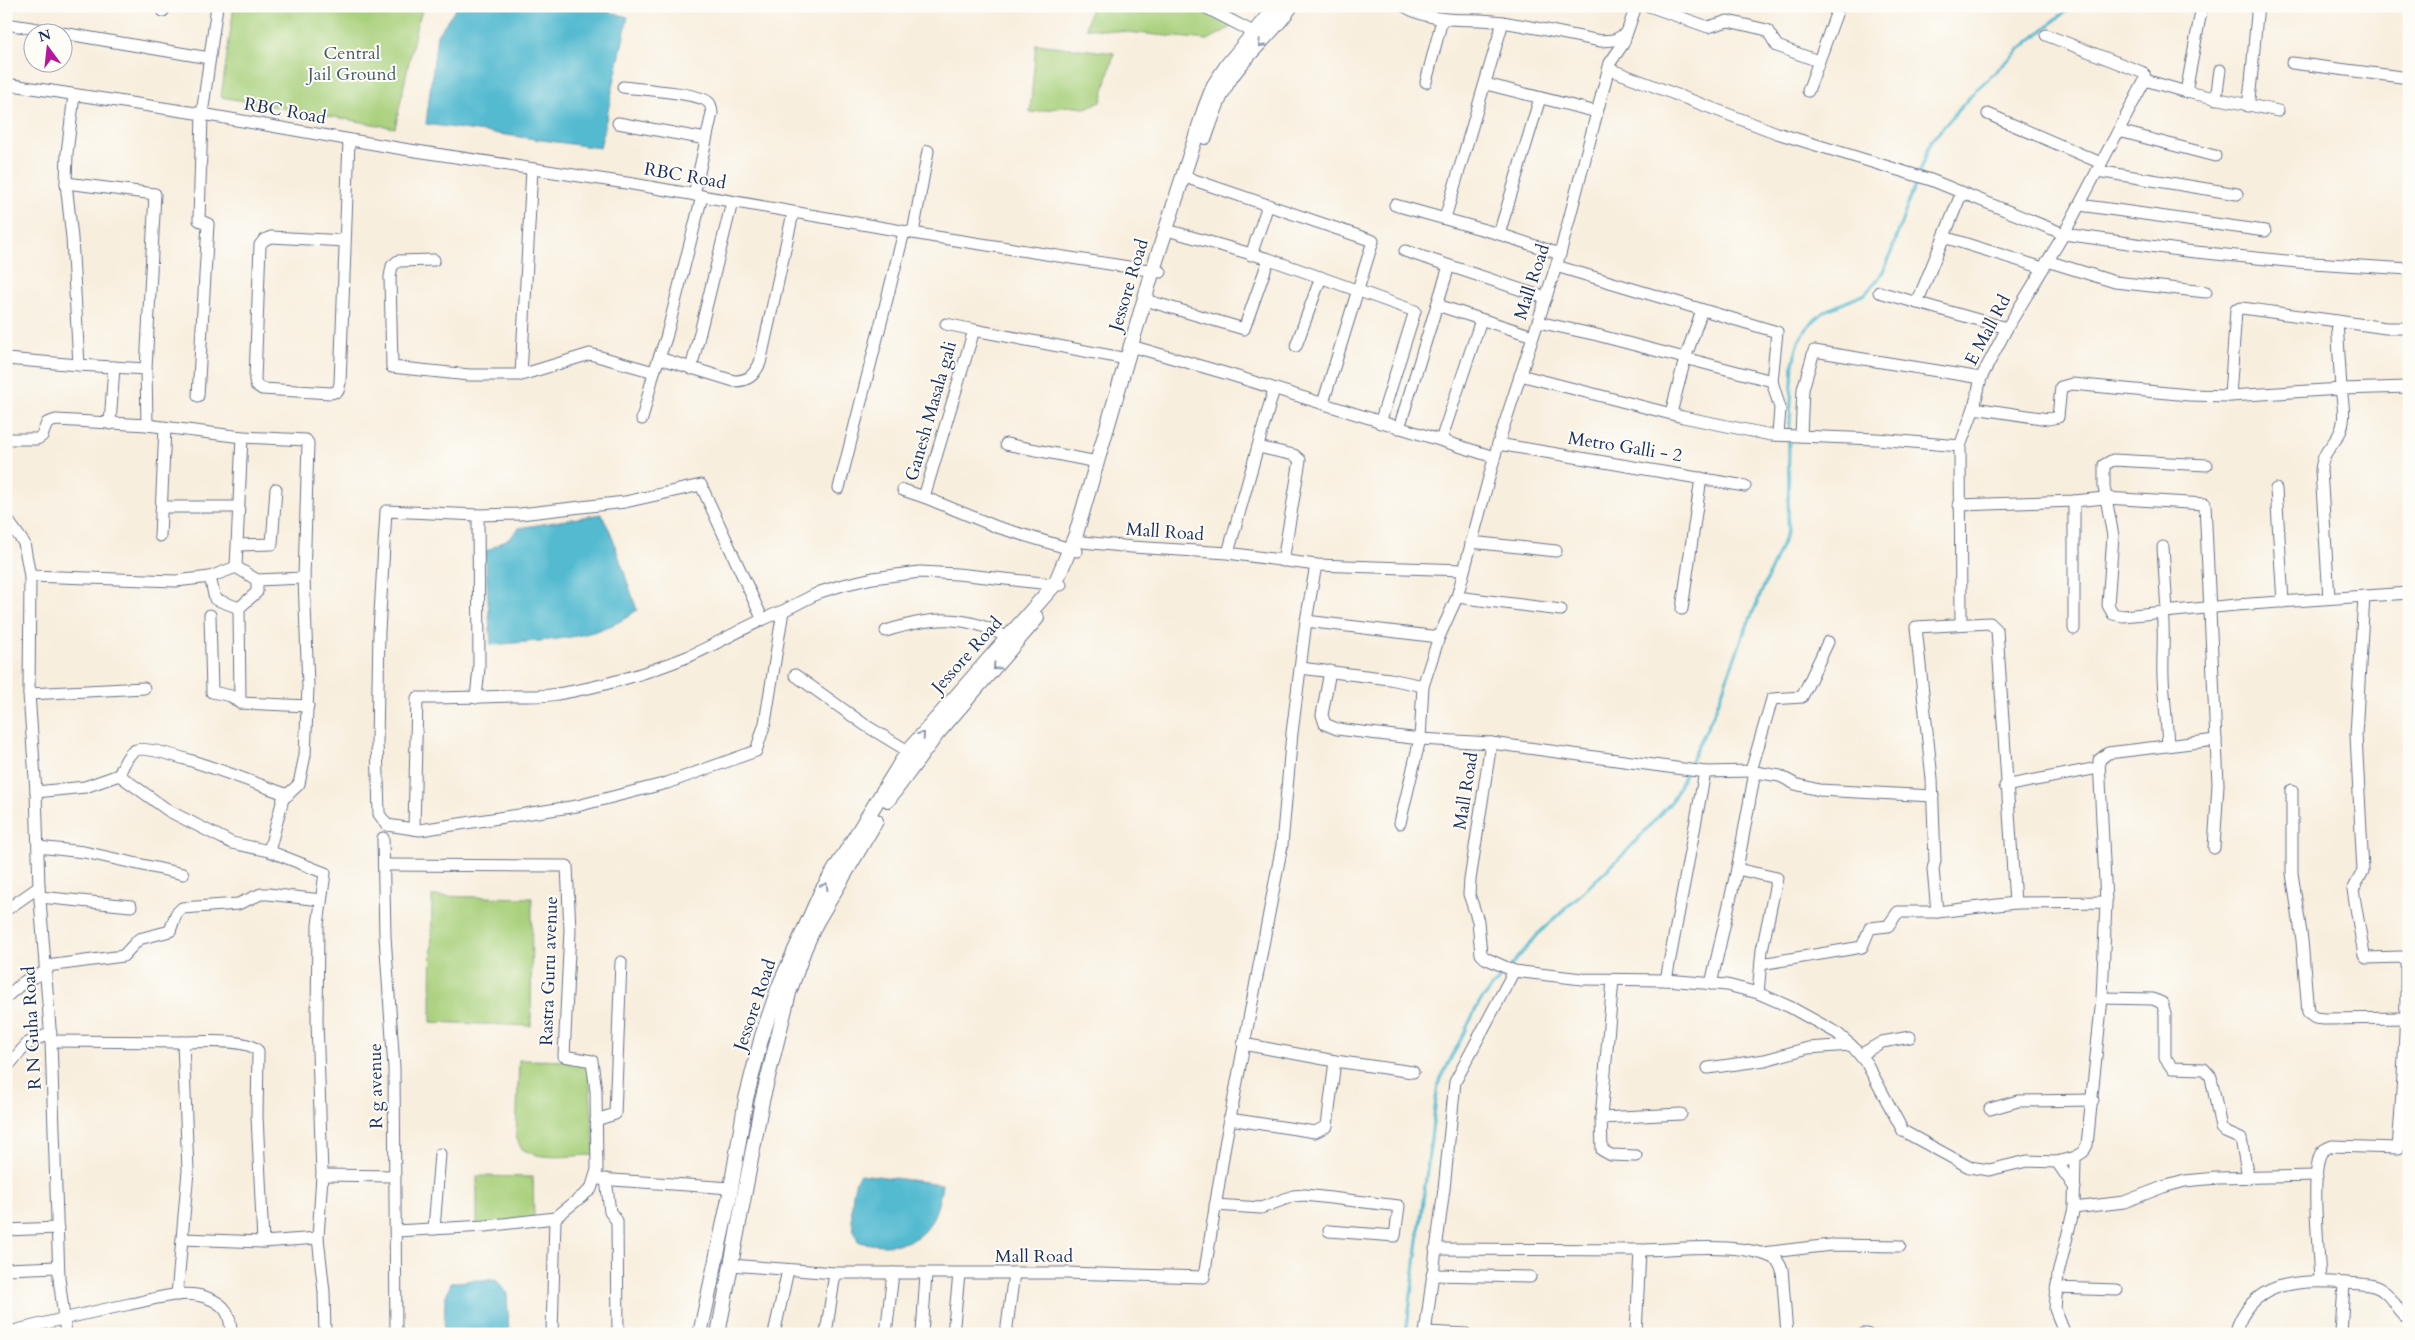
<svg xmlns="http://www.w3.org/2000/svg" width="2415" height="1340" viewBox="0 0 2415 1340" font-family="Cardo,serif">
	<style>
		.green { fill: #a9d07b; stroke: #62806c }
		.water { fill: #52bad0; stroke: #367497 }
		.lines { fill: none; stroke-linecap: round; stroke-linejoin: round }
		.stream { stroke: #52bad0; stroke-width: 3 }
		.minor-casing { stroke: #68728a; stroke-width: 13 }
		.major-casing { stroke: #68728a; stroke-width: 16 }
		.minor { stroke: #fff; stroke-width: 11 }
		.major { stroke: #fff; stroke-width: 14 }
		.oneway { stroke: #8d97ae }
		.labels { text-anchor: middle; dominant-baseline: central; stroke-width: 4; stroke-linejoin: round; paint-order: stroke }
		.park-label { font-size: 18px; fill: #465f67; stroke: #fdfcf7 }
		.street-label { font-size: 18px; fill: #1b2f5e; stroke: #fdfcf7 }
	</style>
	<rect width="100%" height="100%" fill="#fdfcf7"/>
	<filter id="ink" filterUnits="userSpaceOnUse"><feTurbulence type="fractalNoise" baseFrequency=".02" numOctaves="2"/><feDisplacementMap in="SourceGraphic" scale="10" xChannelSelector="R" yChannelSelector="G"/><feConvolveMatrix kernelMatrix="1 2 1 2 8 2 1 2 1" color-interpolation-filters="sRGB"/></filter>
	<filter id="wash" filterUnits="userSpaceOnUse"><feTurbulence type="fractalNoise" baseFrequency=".0096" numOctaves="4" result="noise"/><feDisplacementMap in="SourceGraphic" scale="20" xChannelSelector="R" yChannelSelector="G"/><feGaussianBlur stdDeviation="1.12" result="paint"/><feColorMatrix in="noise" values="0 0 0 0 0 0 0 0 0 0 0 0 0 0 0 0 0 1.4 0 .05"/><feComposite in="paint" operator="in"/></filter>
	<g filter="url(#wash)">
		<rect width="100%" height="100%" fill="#f8eedd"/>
		<g class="green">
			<polygon points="234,6 424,6 417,24 395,128 221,97"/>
			<polygon points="1091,6 1224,6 1242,21 1208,40 1086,28"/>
			<polygon points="1036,44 1114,53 1101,102 1085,108 1067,106 1030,113"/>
			<polygon points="432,896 532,898 531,1026 431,1022"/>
			<path d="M519 1060 588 1061 595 1155C572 1155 540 1162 521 1148L516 1137Z"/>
			<polygon points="477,1176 533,1177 534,1221 477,1226"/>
		</g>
		<g class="water">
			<polygon points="458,6 586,6 628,17 600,148 426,124 437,35"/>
			<path d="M601 514 610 531 637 610C598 642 538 640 491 645L485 552 511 537 519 528Z"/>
			<path d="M860 1174 942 1184C935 1237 911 1252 858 1242 857 1237 854 1232 853 1227 850 1216 852 1181 860 1174Z"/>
			<polygon points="473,1280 496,1280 507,1293 509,1334 444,1334 445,1298 451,1283"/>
		</g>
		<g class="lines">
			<g class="stream">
				<polyline points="1919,173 1931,141 1976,90 2020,49 2072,6"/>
				<polyline points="1688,767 1715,711 1744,633 1788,530 1789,439 1793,363 1799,341 1809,325 1825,311 1865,294 1879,278 1887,264 1917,178"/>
				<polyline points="1510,967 1540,932 1625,853 1672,801 1686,772"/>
				<polyline points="1406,1334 1438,1084 1479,1003 1506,971"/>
			</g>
		</g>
	</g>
	<g filter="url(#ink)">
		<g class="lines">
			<g class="minor-casing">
				<g id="minor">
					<polyline points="1203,6 1255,33"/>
					<path d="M1404 6C1435 25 1468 17 1502 22 1535 27 1568 35 1601 41L1614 40 1626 34"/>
					<polyline points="1649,6 1708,27 1728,21 1767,30 1777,46 1818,61"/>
					<polyline points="163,11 165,6"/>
					<polyline points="6,24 57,32"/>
					<polyline points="62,33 209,58"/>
					<polyline points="2046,35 2144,73 2145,80"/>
					<polyline points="2292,63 2409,78"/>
					<polyline points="1609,69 1777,133 1931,180 2064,234 2186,251 2297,262 2409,269"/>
					<polyline points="2145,80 2186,92 2202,6"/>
					<polyline points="1426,82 1442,20"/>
					<polyline points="6,84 202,114 403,149 633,184 936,237 1161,272"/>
					<polyline points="1486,84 1597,112"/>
					<path d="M623 87C639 89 699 93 708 102 712 105 711 109 712 113L694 195"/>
					<polyline points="1808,91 1839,6"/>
					<polyline points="2186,92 2278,111"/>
					<polyline points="2216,99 2220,70"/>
					<path d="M2248 106C2253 72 2254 40 2258 6"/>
					<polyline points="1988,114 2101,163"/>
					<polyline points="618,123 706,139"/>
					<polyline points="2119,131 2215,156"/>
					<polyline points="2097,171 2237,194"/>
					<polyline points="1191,179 1373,241 1323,403"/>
					<polyline points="66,183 72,238 79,365 146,369"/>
					<polyline points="1395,205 1499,234 1560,254"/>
					<polyline points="2080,205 2265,231"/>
					<polyline points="1445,218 1503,22"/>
					<polyline points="1174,232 1269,259 1415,311 1380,423"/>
					<polyline points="913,233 928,151"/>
					<polyline points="1499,234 1540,98"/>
					<polyline points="1944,237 2043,268"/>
					<polyline points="345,241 271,237 264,240 260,245 255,380 256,385 262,389 331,393 338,391 340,383 349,140"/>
					<polyline points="1405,251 1546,298"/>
					<polyline points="1251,255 1268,205"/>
					<polyline points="434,260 398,261 392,266 390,277 392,367 469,375 521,375 590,354 654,372 666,338 702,196"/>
					<polyline points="2047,261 2115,282 2206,292"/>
					<polyline points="1879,292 2007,328"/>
					<polyline points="1152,302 1244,329 1269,259"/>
					<polyline points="1917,303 1962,192"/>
					<polyline points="1437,305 1533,336"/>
					<polyline points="1538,322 1597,335 1772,381 1777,332 1556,266"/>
					<polyline points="946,324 974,330"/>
					<polyline points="1296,346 1321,277"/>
					<polyline points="1138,348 1228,374 1494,457"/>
					<path d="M659 358 734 381C749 381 754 375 760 363L793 213"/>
					<polyline points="6,359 79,365"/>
					<polyline points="691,369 732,202"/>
					<polyline points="521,375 532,169"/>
					<polyline points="1520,375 1683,417 1771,435 1876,439 1960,446"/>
					<polyline points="1772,381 1780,408 1778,435"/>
					<polyline points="198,396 208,224 199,220 202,114 217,6"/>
					<polyline points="2230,396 2236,310 2242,308 2337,321"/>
					<polyline points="1974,408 2048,419 2058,417 2061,387 2072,384 2189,395 2230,396 2341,389 2337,321 2386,328 2409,328"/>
					<polyline points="1671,413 1685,359 1702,310"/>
					<polyline points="642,419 654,372"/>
					<polyline points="110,424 114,367"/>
					<polyline points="147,425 242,437 236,567"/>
					<polyline points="1399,428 1449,266"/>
					<polyline points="1801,436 1803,389 1814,351 1981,378"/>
					<polyline points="242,437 306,440 308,443 304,578 257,580"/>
					<polyline points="6,439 37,439 42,436 47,423 56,420 147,425 146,369 155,194 66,183 67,153 74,95"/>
					<polyline points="1441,440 1481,320"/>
					<polyline points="1006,444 1097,462"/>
					<polyline points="1498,444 1745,486"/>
					<polyline points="1258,447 1294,455 1300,460 1283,561"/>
					<polyline points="2207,465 2113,460 2104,465 2104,487 2113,536 2108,605 2113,614 2123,616 2236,605 2409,593"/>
					<polyline points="839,488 904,232"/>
					<polyline points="2276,489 2283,602"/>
					<polyline points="903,490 924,497"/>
					<polyline points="1959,505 2074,501 2105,498 2205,504 2218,784 2214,848"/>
					<polyline points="162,507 237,507"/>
					<polyline points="478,515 386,511 379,631 377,743 379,814 387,825 420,830 577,806 667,783 756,751 765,723 783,611 820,592 843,585 873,578 920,572 957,574 1061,585"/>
					<polyline points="6,518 24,543 30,576 29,694 36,792 39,887 51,1041 59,1278 66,1334"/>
					<polyline points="160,536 165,428"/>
					<polyline points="1073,541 1132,547 1228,553 1316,565 1463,570"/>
					<polyline points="1471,542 1556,551"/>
					<polyline points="238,545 272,544 276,489"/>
					<polyline points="2163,547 2167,611"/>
					<polyline points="1077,551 997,527 924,497 974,330 1127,359"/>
					<polyline points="1228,553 1274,389"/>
					<polyline points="236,567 257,580 257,592 239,608 240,703"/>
					<polyline points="30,576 176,581 210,577 236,567"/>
					<polyline points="210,577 215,599 239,608"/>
					<polyline points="304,578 308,687 305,755 299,784 283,799 269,851 325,873 318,925 317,1020 322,1175 318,1238 324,1292 325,1334"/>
					<polyline points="1457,597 1561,610"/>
					<path d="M2329 598 2321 470C2323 452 2329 450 2338 436 2347 422 2343 404 2341 389L2409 387"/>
					<polyline points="1682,609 1701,478"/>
					<path d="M2162 612C2165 633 2162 655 2163 677 2164 700 2167 723 2168 746"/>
					<polyline points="210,615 212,692 231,696 240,703 308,706"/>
					<polyline points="1306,621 1439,637"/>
					<polyline points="1961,624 1960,446 1974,408 1981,378 2007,328 2064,234 2145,80"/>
					<polyline points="2074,629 2074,501"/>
					<path d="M886 631C931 617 965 613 1008 638"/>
					<polyline points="1300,668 1390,679 1423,686"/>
					<polyline points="1330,671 1322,715 1325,724 1337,729 1420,739 1400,823"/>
					<polyline points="795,675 865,725 908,751"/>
					<polyline points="29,694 144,688"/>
					<polyline points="476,698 479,668 478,515 520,514 625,502 701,485 762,618"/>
					<polyline points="1491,743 1705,772 1666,980"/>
					<polyline points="1751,771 1755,772 1737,869 1777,878 1762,950 1758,993"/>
					<polyline points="1705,772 1751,771 1772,699 1802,697 1828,642"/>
					<polyline points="1755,772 1780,776 1795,784 1819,790 1933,796"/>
					<path d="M119 775C123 767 127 753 136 750 155 743 264 787 288 795"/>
					<polyline points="2005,786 2098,768"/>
					<polyline points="2292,790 2292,873 2302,940 2308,1013 2315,1018 2324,1019 2407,1018"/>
					<polyline points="36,792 85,787 119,775 169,811 232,843 269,851"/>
					<path d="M414 829 417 698C448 698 480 697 511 696 526 696 542 697 557 694 601 687 645 674 687 657 720 643 750 623 783 611"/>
					<polyline points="383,838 385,936 394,1068 396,1334"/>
					<polyline points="38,847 84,852 183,874"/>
					<polyline points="384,865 567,866 570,930 564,1056 592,1061 596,1091 597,1170 591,1189 555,1218 485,1226 396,1231"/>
					<polyline points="40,897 131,906"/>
					<polyline points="2106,902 2099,760 2108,753 2216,740"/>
					<polyline points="6,910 39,887"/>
					<polyline points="1761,964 1862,947 1870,928 1888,926 1898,912 1937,912 2015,903"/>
					<polyline points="47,966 123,956 139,939 170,931 176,914 182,908 238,904 261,894 268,894 321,900"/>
					<polyline points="1514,971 1582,979 1666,980 1727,985 1758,993 1790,1007 1837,1033 1854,1048 1867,1064 1903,1131 1969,1167 1989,1170 2027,1161 2057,1162 2075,1157 2083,1152 2087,1145 2102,998 2106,902 2015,903 1997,630 1990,623 1916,627 1932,779 1935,861 1933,869 1937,912"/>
					<polyline points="1613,980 1601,1118 1681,1114"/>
					<polyline points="1711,984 1737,869"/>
					<polyline points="6,997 25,981 47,971"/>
					<polyline points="2102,998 2153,999 2162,1003 2165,1013 2165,1058 2172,1068 2204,1069 2211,1077 2221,1128 2225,1132 2241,1139 2248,1177"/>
					<polyline points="51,1041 183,1042 188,1171 177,1295"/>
					<path d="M183 1042C200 1042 247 1038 258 1051L257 1116 263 1242"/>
					<polyline points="1243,1044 1335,1061 1413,1072"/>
					<polyline points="1860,1055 1882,1042 1910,1037"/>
					<polyline points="6,1068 28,1043 51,1033"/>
					<polyline points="1708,1068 1765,1060 1808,1048 1851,1045"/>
					<polyline points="1990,1109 2018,1101 2093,1100"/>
					<polyline points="1601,1118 1602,1150 1611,1155 1636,1156"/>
					<polyline points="1229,1119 1315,1132 1327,1126 1335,1061"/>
					<polyline points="596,1120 615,1114 621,962"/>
					<polyline points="2057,1162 2075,1188"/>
					<polyline points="322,1175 395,1176"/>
					<polyline points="598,1179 731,1188"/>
					<polyline points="606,1179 610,1212 617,1221 618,1334"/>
					<polyline points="1215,1205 1261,1208 1293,1196 1305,1195 1399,1206 1395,1236 1329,1231"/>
					<polyline points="2074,1208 2124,1202 2163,1187 2185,1181 2217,1178 2317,1176"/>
					<polyline points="434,1229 440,1154"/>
					<polyline points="6,1230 58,1228"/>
					<polyline points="183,1239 263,1242 318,1238"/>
					<path d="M1435 1249C1503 1249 1570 1250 1638 1250 1676 1250 1744 1240 1777 1260L1782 1269 1787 1334"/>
					<polyline points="1762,1253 1831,1245 1900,1246"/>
					<polyline points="731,1265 835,1273 1065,1273 1204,1277 1225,1145 1282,845 1292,733 1306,621 1316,565"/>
					<polyline points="6,1269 58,1267"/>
					<polyline points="1432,1275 1530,1277"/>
					<path d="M2320 1281C2319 1253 2311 1178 2320 1155 2322 1150 2327 1148 2332 1146L2398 1148C2403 1085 2407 1022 2406 959L2402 957 2366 958 2364 955 2353 890 2363 871 2356 735 2364 596"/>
					<polyline points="2056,1288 2117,1290"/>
					<polyline points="1425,1332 1466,1334"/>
					<path d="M6 1333C47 1322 88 1313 130 1304 152 1300 182 1289 205 1297 226 1304 231 1314 231 1334"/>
					<polyline points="552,1334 555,1218"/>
					<polyline points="774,1334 788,1270"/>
					<polyline points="826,1334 835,1273"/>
					<polyline points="886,1334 893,1273"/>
					<polyline points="922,1334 926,1274"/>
					<polyline points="953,1334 959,1274"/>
					<polyline points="1006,1334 1014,1273"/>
					<polyline points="1425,1334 1444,1189 1455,1082 1514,971 1485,958 1481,954 1478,921 1469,894 1470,880 1491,743 1420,739 1423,686 1439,637 1457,597 1498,444 1560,254 1610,63 1623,44 1636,6"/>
					<polyline points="1636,1334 1640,1250"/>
					<polyline points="1863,1334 1867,1334"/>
					<polyline points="2065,1334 2055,1309 2058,1274 2074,1208 2075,1157"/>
					<path d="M2235 1334C2250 1280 2300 1279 2346 1283 2358 1284 2373 1283 2383 1291 2394 1298 2397 1313 2409 1319"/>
					<polyline points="2341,1334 2344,1283"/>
				</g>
			</g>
			<g class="major-casing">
				<g id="major">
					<path d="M1205 137C1212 117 1219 95 1231 77 1249 51 1273 33 1291 6"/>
					<polyline points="888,800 937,734 1037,618"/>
					<polyline points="700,1334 730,1194 746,1099 762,1036 779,986 821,892 908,751 1055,584 1076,534 1153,270 1205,108 1214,85 1228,64 1276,6"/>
					<polyline points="718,1334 762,1101 789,993 804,950 816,923 876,821"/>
				</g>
			</g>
			<use href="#minor" class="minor"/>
			<use href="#major" class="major"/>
		</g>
		<defs><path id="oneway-chevron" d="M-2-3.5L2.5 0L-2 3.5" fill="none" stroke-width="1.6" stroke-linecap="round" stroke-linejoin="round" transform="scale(1.25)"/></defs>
		<g class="oneway">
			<use href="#oneway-chevron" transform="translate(1261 44) rotate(135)"/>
			<use href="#oneway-chevron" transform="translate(996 667) rotate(132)"/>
			<use href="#oneway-chevron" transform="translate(922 735) rotate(-49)"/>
			<use href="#oneway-chevron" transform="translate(825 886) rotate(-59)"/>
		</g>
	</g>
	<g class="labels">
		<g class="park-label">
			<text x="352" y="53">Central<tspan x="352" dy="21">Jail Ground</tspan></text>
		</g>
		<g class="street-label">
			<text transform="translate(285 111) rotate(10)">RBC Road</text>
			<text transform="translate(685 176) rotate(10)">RBC Road</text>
			<text transform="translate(1532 282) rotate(-72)">Mall Road</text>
			<text transform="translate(1129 285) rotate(-73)">Jessore Road</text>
			<text transform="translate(1988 330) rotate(-62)">E Mall Rd</text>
			<text transform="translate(931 411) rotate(-74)">Ganesh Masala gali</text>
			<text transform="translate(1625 447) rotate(9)">Metro Galli - 2</text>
			<text transform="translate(1165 532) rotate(4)">Mall Road</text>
			<text transform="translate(967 655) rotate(-48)">Jessore Road</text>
			<text transform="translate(1466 791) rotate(-81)">Mall Road</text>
			<text transform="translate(549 971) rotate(-88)">Rastra Guru avenue</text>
			<text transform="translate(755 1005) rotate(-71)">Jessore Road</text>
			<text transform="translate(32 1028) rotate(-93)">R N Guha Road</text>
			<text transform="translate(376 1086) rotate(-91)">R g avenue</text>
			<text x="1034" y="1256">Mall Road</text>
		</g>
	</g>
	<rect width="2415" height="1340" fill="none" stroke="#fdfcf7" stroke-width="25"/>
	<g transform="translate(48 48) rotate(345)"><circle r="24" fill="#fdfcf7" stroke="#a3aaba"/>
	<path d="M0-4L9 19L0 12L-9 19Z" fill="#b5179e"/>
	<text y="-8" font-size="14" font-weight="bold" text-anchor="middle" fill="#1b2f5e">N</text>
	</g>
</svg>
